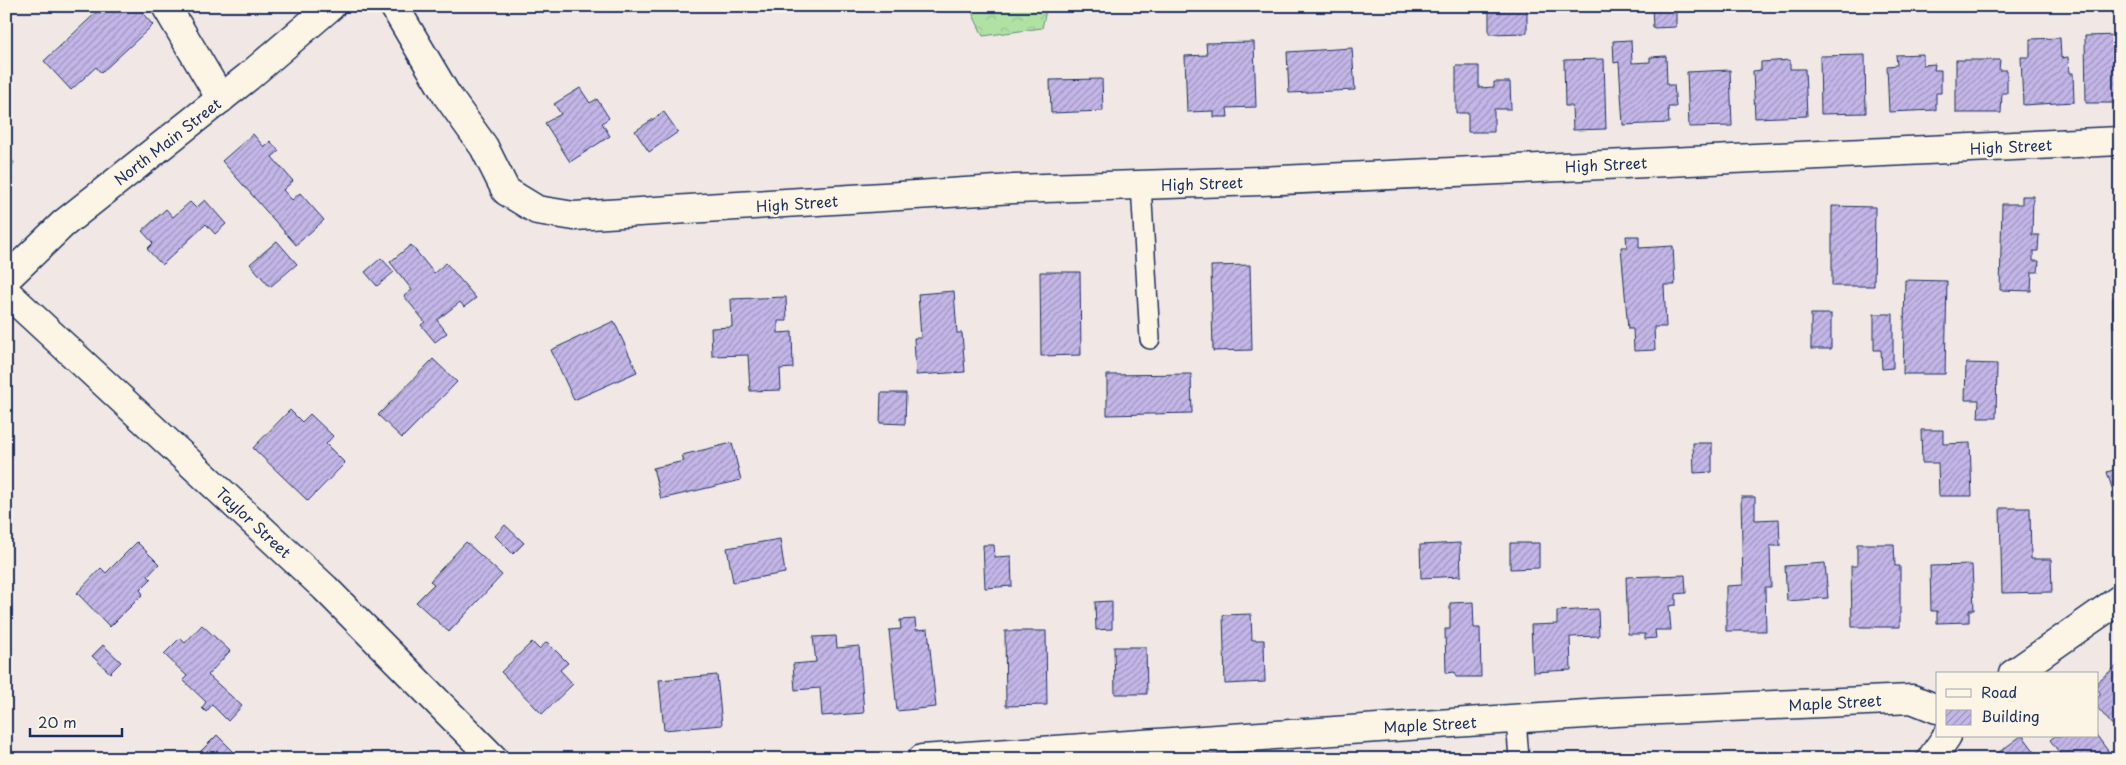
<svg xmlns="http://www.w3.org/2000/svg" width="2126" height="765" viewBox="0 0 2126 765" font-family="'Playpen Sans',sans-serif">
	<style>
		.forest { fill: url(#forest-crowns); stroke: #668881 }
		.building { fill: url(#building-hatch); stroke: #1b2f5e }
		.lines { fill: none; stroke-linecap: round; stroke-linejoin: round }
		.lane-casing { stroke: #1b2f5e; stroke-width: 22 }
		.street-casing { stroke: #1b2f5e; stroke-width: 31 }
		.secondary-casing { stroke: #1b2f5e; stroke-width: 31 }
		.lane { stroke: #fcf5e5; stroke-width: 19 }
		.street { stroke: #fcf5e5; stroke-width: 28 }
		.secondary { stroke: #fcf5e5; stroke-width: 28 }
		.labels { text-anchor: middle; dominant-baseline: central; stroke-width: 4.5; stroke-linejoin: round; paint-order: stroke }
		.street-label { font-size: 15px; fill: #1b2f5e; stroke: #fcf5e5 }
	</style>
	<defs>
		<pattern id="forest-crowns" width="20" height="18" patternUnits="userSpaceOnUse" patternTransform="scale(1.25)"><rect width="20" height="18" fill="#b0e2a4"/><path d="M2 6a3 3 0 1 1 6 0M12 15a3 3 0 1 1 6 0" fill="none" stroke="#97c290"/></pattern>
		<pattern id="building-hatch" width="6" height="6" patternUnits="userSpaceOnUse" patternTransform="scale(1.25)"><rect width="6" height="6" fill="#c4b6e7"/><path d="M-1 1l2-2M0 6l6-6M5 7l2-2" fill="none" stroke="#9e94be"/></pattern>
	</defs>
	<rect width="100%" height="100%" fill="#f1e8e5"/>
	<filter id="ink" filterUnits="userSpaceOnUse"><feTurbulence type="fractalNoise" baseFrequency=".02" numOctaves="2"/><feDisplacementMap in="SourceGraphic" scale="10" xChannelSelector="R" yChannelSelector="G"/><feConvolveMatrix kernelMatrix="1 2 1 2 8 2 1 2 1" color-interpolation-filters="sRGB"/></filter>
	<g filter="url(#ink)">
		<polygon class="forest" points="969,6 1047,6 1042,28 983,36"/>
		<g class="building">
			<polygon points="96,6 136,6 153,25 101,73 96,67 71,90 44,61 99,10"/>
			<polygon points="1489,6 1527,6 1527,33 1489,34"/>
			<polygon points="1652,6 1676,6 1676,27 1653,28"/>
			<polygon points="2120,35 2120,103 2086,103 2085,36"/>
			<polygon points="2060,38 2061,58 2068,57 2069,73 2073,73 2074,102 2023,105 2021,57 2030,57 2030,39"/>
			<polygon points="1631,40 1632,63 1650,62 1650,57 1666,56 1667,85 1674,85 1676,107 1668,107 1669,123 1623,125 1619,62 1614,63 1613,41"/>
			<polygon points="1254,42 1256,107 1227,108 1228,117 1214,117 1214,111 1187,112 1185,56 1207,55 1206,43"/>
			<polygon points="1352,48 1355,90 1289,93 1287,52"/>
			<polygon points="1923,54 1923,65 1935,64 1934,70 1941,70 1941,93 1936,93 1936,110 1889,112 1887,66 1897,65 1896,55"/>
			<polygon points="1865,55 1866,113 1821,114 1820,56"/>
			<polygon points="1604,59 1606,129 1573,130 1572,106 1565,106 1564,60"/>
			<polygon points="1790,60 1790,69 1805,69 1807,116 1755,118 1753,71 1761,70 1761,62"/>
			<polygon points="1956,60 2000,60 1999,70 2007,70 2007,93 2002,93 2001,113 1956,113"/>
			<polygon points="1456,66 1479,66 1479,88 1494,87 1494,82 1510,82 1511,109 1494,109 1494,132 1468,132 1468,113 1456,113"/>
			<polygon points="1730,70 1732,126 1689,127 1687,72"/>
			<polygon points="1102,79 1103,111 1051,113 1050,80"/>
			<polygon points="580,88 590,103 597,99 609,118 602,123 610,136 570,162 545,123 561,114 554,104"/>
			<polygon points="664,112 678,132 649,152 635,131"/>
			<polygon points="253,134 264,147 270,141 279,151 272,157 293,181 283,190 292,200 300,193 324,220 296,245 222,161"/>
			<polygon points="6,149 11,152 7,158 14,162 9,173 6,172"/>
			<polygon points="2022,196 2033,196 2032,235 2039,235 2038,251 2033,251 2033,261 2039,261 2038,272 2032,272 2031,291 2000,290 2002,204 2022,204"/>
			<polygon points="205,200 226,224 215,234 206,224 162,265 147,249 153,243 142,231 166,209 173,217 190,202 196,208"/>
			<polygon points="1832,206 1875,207 1874,286 1832,286"/>
			<polygon points="1626,236 1639,236 1639,248 1673,246 1675,285 1664,285 1666,327 1654,327 1655,350 1634,351 1633,329 1628,329 1621,247 1627,247"/>
			<polygon points="277,241 297,264 270,287 250,264"/>
			<polygon points="411,245 434,273 446,263 476,298 464,307 460,302 437,320 447,333 435,342 421,325 425,322 404,296 412,290 390,262"/>
			<polygon points="381,258 394,272 377,286 365,272"/>
			<polygon points="1250,265 1252,350 1213,351 1211,266"/>
			<polygon points="1040,272 1080,272 1081,355 1041,356"/>
			<polygon points="1905,280 1947,281 1945,374 1903,374"/>
			<polygon points="954,291 957,333 962,333 965,372 916,375 914,338 921,338 918,294"/>
			<polygon points="786,297 787,321 778,321 778,333 792,332 793,368 780,369 781,390 750,391 748,355 712,356 711,328 732,327 731,299"/>
			<rect x="2113" y="298" width="7" height="29"/>
			<rect x="1811" y="314" width="20" height="35"/>
			<polygon points="1874,314 1893,314 1893,368 1882,369 1881,350 1874,350"/>
			<polygon points="614,321 637,372 574,400 551,350"/>
			<polygon points="433,359 457,382 402,438 378,415"/>
			<polygon points="1966,363 1997,364 1996,418 1978,418 1979,400 1965,400"/>
			<polygon points="1191,374 1192,413 1107,415 1107,375"/>
			<polygon points="881,393 906,393 905,424 880,423"/>
			<polygon points="290,410 302,422 310,414 333,436 326,444 345,463 308,501 253,448"/>
			<polygon points="1921,430 1943,430 1943,444 1970,443 1972,496 1939,496 1938,463 1922,463"/>
			<polygon points="732,443 741,480 661,499 653,468 684,461 682,455"/>
			<polygon points="1693,443 1712,443 1712,472 1694,473"/>
			<polygon points="2120,468 2120,513 2107,472"/>
			<polygon points="1741,497 1755,497 1755,520 1779,519 1780,546 1770,546 1771,587 1765,587 1766,631 1726,631 1726,586 1743,585"/>
			<polygon points="2000,508 2030,508 2031,559 2051,559 2052,592 2002,593"/>
			<polygon points="505,525 524,543 513,554 495,536"/>
			<polygon points="780,539 785,573 733,582 727,548"/>
			<polygon points="137,542 159,564 148,576 151,579 140,590 143,594 110,627 77,593 101,568 106,573"/>
			<polygon points="466,542 502,575 449,632 416,602 434,584 430,581"/>
			<polygon points="1460,543 1461,576 1421,578 1420,545"/>
			<polygon points="1510,543 1539,543 1539,568 1510,569"/>
			<polygon points="1857,544 1894,544 1895,566 1900,566 1900,627 1852,627 1851,566 1857,566"/>
			<polygon points="983,545 994,545 995,557 1011,556 1012,586 985,588"/>
			<polygon points="1825,563 1828,598 1787,601 1785,566"/>
			<polygon points="1972,565 1974,610 1969,610 1969,622 1937,623 1937,611 1931,611 1930,566"/>
			<polygon points="1685,575 1686,593 1676,594 1676,605 1669,606 1671,630 1655,630 1656,638 1645,639 1645,634 1628,634 1626,577"/>
			<polygon points="1112,601 1112,629 1096,630 1095,602"/>
			<polygon points="1473,602 1474,628 1480,628 1481,677 1456,677 1455,672 1446,673 1445,629 1450,629 1450,603"/>
			<polygon points="1598,609 1599,636 1570,637 1571,670 1533,672 1531,625 1557,624 1557,611"/>
			<polygon points="1251,614 1252,640 1264,640 1265,682 1225,684 1223,615"/>
			<polygon points="915,619 916,630 928,629 936,707 897,711 889,630 901,629 900,620"/>
			<polygon points="202,625 230,651 208,675 242,706 228,721 212,705 206,712 202,708 206,702 183,680 187,676 164,654 180,638 185,643"/>
			<polygon points="1005,631 1046,631 1047,705 1006,706"/>
			<polygon points="836,636 837,648 859,646 864,713 822,716 820,688 795,690 793,664 816,662 813,637"/>
			<polygon points="532,642 539,649 547,642 568,663 560,670 573,684 542,714 501,672"/>
			<polygon points="103,645 121,662 110,673 92,656"/>
			<polygon points="1114,647 1146,647 1147,694 1115,694"/>
			<polygon points="2118,665 2120,668 2120,734 2097,707 2097,698 2101,694 2097,689 2097,682"/>
			<polygon points="717,675 722,725 664,730 659,680"/>
			<polygon points="217,735 235,753 229,759 197,759 195,757"/>
			<polygon points="2021,736 2023,736 2040,759 2003,759 1998,753"/>
			<polygon points="2055,736 2097,736 2114,759 2064,759 2050,740"/>
		</g>
		<g class="lines">
			<g class="lane-casing">
				<g id="lane">
					<polyline points="1141,185 1150,339"/>
					<polyline points="1516,719 1519,759"/>
				</g>
			</g>
			<g class="street-casing">
				<g id="street">
					<polyline points="166,6 221,99"/>
					<polyline points="394,6 446,94 484,147 506,191 537,210 574,216 1014,189 1261,181 2120,141"/>
					<polyline points="6,292 325,588 494,759"/>
					<polyline points="922,759 1615,712 1912,699 1937,709"/>
				</g>
			</g>
			<g class="secondary-casing">
				<g id="secondary">
					<polyline points="6,279 63,224 248,77 331,6"/>
					<polyline points="2013,674 2120,599"/>
					<polyline points="1931,759 1947,736"/>
				</g>
			</g>
			<use href="#lane" class="lane"/>
			<use href="#street" class="street"/>
			<use href="#secondary" class="secondary"/>
		</g>
	</g>
	<g class="labels">
		<g class="street-label">
			<text transform="translate(167 141) rotate(-38)">North Main Street</text>
			<text transform="translate(2011 146) rotate(-3)">High Street</text>
			<text transform="translate(1606 164) rotate(-3)">High Street</text>
			<text transform="translate(1202 183) rotate(-2)">High Street</text>
			<text transform="translate(797 203) rotate(-4)">High Street</text>
			<text transform="translate(254 522) rotate(43)">Taylor Street</text>
			<text transform="translate(1835 702) rotate(-3)">Maple Street</text>
			<text transform="translate(1430 724) rotate(-3)">Maple Street</text>
		</g>
	</g>
	<rect width="2126" height="765" fill="none" stroke="#fcf5e5" stroke-width="25"/>
	<rect x="12" y="12" width="2101" height="740" fill="none" stroke="#1b2f5e" stroke-width="2" filter="url(#ink)"/>
	<rect x="1936" y="672" width="162" height="65" fill="#fcf5e5" stroke="#a2a6af"/>
	<rect x="1946" y="689" width="25" height="8" fill="#fcf5e5" stroke="#a2a6af"/>
	<text x="1981" y="698" font-size="15" fill="#1b2f5e">Road</text>
	<rect x="1946" y="710" width="25" height="15" fill="url(#building-hatch)" stroke="#a2a6af"/>
	<text x="1981" y="722" font-size="15" fill="#1b2f5e">Building</text>
	<path d="M30 728v8h92v-8" fill="none" stroke="#1b2f5e" stroke-width="2.5"/>
	<text x="38" y="728" font-size="15" fill="#1b2f5e" stroke="#fcf5e5" stroke-width="4" paint-order="stroke">20 m</text>
</svg>
